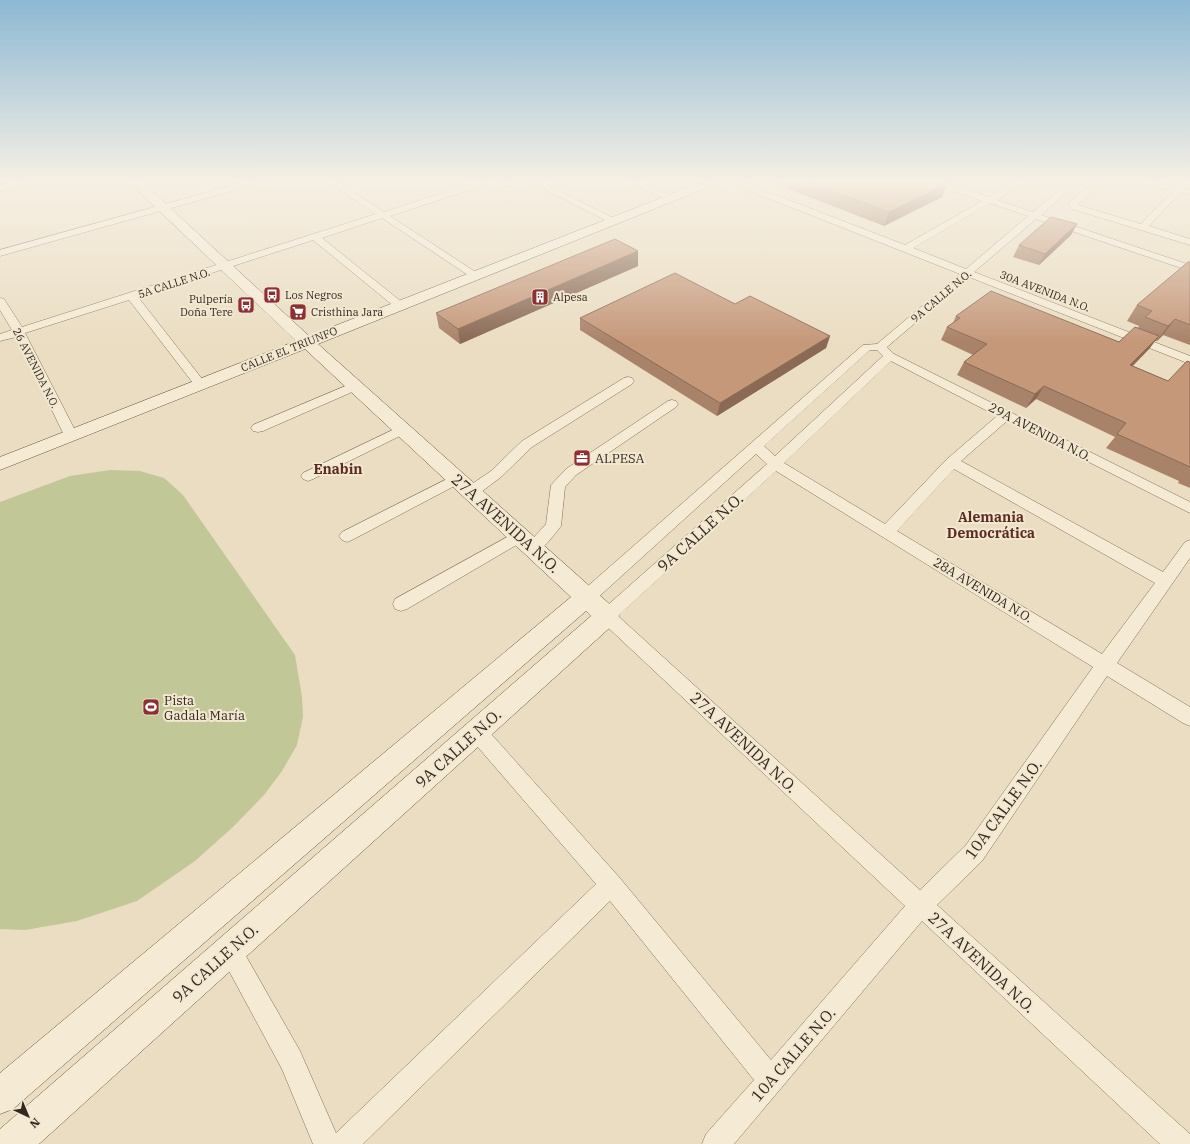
<svg xmlns="http://www.w3.org/2000/svg" width="1190" height="1144" viewBox="0 0 1190 1144" font-family="'IBM Plex Serif',serif">
	<style>
		.green { fill: #c2c797 }
		.lines { fill: none; stroke-linecap: round; stroke-linejoin: round }
		.street-casing { stroke: #826f5b; stroke-width: 1 }
		.secondary-casing { stroke: #64503e; stroke-width: 1 }
		.street { fill: #f5ebd4; fill-rule: evenodd }
		.secondary { fill: #f5ebd4; fill-rule: evenodd }
		.wall { fill: #a98369 }
		.shaded-wall { fill: #8a6a55 }
		.building { fill: #c5987a; stroke: #8a6a55 }
		.labels { text-anchor: middle; dominant-baseline: central; stroke-width: 4; stroke-linejoin: round; paint-order: stroke }
		.far-street-label { font-size: 11px; fill: #33281e; stroke: #f2e8d1 }
		.far-poi-label { font-size: 11px; fill: #33281e; stroke: #f2e8d1; text-anchor: start }
		.street-label { font-size: 13px; fill: #33281e; stroke: #f2e8d1 }
		.poi-label { font-size: 13px; fill: #33281e; stroke: #f2e8d1; text-anchor: start }
		.neighbourhood-label { font-size: 14px; font-weight: bold; fill: #5c2c21; stroke: #f2e8d1 }
		.near-street-label { font-size: 16px; fill: #33281e; stroke: #f2e8d1 }
	</style>
	<rect width="100%" height="100%" fill="#eaddc2"/>
	<polygon class="green" points="110,470 140,471 164,478 183,495 295,655 302,697 303,717 297,745 282,771 264,795 233,827 195,861 137,901 77,921 25,930 0,929 0,502 70,476"/>
	<g class="lines">
		<g class="street-casing">
			<g id="street">
				<polygon points="15,182 29,182 28,184 0,191 0,185"/>
				<polygon points="245,182 258,182 257,184 0,256 0,250"/>
				<polygon points="328,182 338,182 384,212 477,182 489,182 488,184 390,216 480,275 475,278 471,277 382,218 322,238 403,303 404,305 403,307 395,307 313,240 138,297 206,384 204,387 196,387 129,300 25,333 78,436 76,439 71,440 66,439 16,337 0,341 0,334 12,330 0,310 0,298 4,299 22,327 376,214"/>
				<polygon points="531,182 541,182 619,221 614,224 611,223"/>
				<polygon points="631,182 642,182 676,198 672,201 669,200 632,184"/>
				<path d="M731 182H742L905 245 982 201 933 184 932 182H944L989 197 1015 182H1025L997 200 1033 212 1069 182H1078L1041 215 1190 265V271L1036 219 974 272 1190 356V364L969 277 887 347 894 354 1190 502V513L1007 421 961 461 1163 572 1185 542 1190 540V558L1117 663 1190 707V726L1183 723 1107 676 982 861 937 905 1190 1134V1144H1160L922 921 734 1144H702L706 1134 754 1080 610 901 363 1144H313L282 1069 222 958 218 950 222 942 230 938 238 942 300 1051 336 1133 596 884 470 738 467 732 470 726 477 723 484 726 619 877 771 1060 905 906 601 621 599 616 601 611 767 464 756 454 593 602 587 604 581 602 579 597 581 592 863 345 877 344 960 274 732 184ZM990 203 1028 216 966 269 913 248ZM870 350H877L883 356 775 456 764 446ZM891 361 997 416 947 459 885 524 784 463ZM954 469 1155 583 1102 654 897 531ZM776 471 1093 667 966 845 920 890 618 616Z"/>
				<polygon points="1093,182 1102,182 1078,205 1141,224 1173,191 1146,184 1145,182 1158,182 1177,187 1181,182 1190,182 1184,189 1190,190 1190,194 1180,193 1149,226 1190,239 1190,245 1072,209 1069,204 1070,202"/>
				<polygon points="628,377 632,378 634,381 632,384 532,447 501,477 476,496 471,497 466,496 464,492 466,488 491,471 522,441 624,378"/>
				<polygon points="355,382 359,383 361,386 359,389 263,431 258,432 253,431 251,428 253,425"/>
				<path d="M672 400 676 401 678 404 676 407 576 475 565 487 561 526 558 530C550 539 541 555 528 551L525 547 546 524 551 485 566 469 668 401Z"/>
				<polygon points="403,425 408,426 410,429 408,432 313,479 308,481 303,479 301,476 303,473"/>
				<polygon points="457,474 462,476 464,479 462,482 352,540 347,542 342,540 339,536 342,532"/>
				<polygon points="520,530 525,532 528,536 525,540 407,609 401,611 395,609 393,604 395,599"/>
			</g>
		</g>
		<g class="secondary-casing">
			<polygon id="secondary" points="129,182 142,182 309,336 702,182 718,182 716,184 318,344 595,591 615,609 619,616 615,623 39,1144 0,1144 0,1129 591,616 586,611 13,1109 0,1114 0,1073 571,597 305,349 0,470 0,457 296,341"/>
		</g>
		<use href="#street" class="street"/>
		<use href="#secondary" class="secondary"/>
	</g>
	<g class="wall">
		<polygon points="782,182 942,182 942,197 884,226 781,186"/>
		<polygon points="1077,224 1071,235 1039,265 1013,257 1019,245"/>
		<polygon points="638,251 638,266 460,344 439,328 436,313"/>
		<polygon points="1190,262 1190,345 1163,335 1157,341 1155,341 1149,349 1133,366 1168,381 1190,362 1190,488 1178,483 1179,481 1106,448 1115,437 1036,399 1026,408 957,375 964,362 973,355 941,340 947,327 953,323 956,316 1119,342 1138,328 1139,326 1127,321 1137,305"/>
		<polygon points="735,304 830,336 826,348 717,416 580,330 580,318"/>
	</g>
	<g class="shaded-wall">
		<polygon points="947,184 942,197 884,226 889,212"/>
		<polygon points="1077,224 1071,235 1039,265 1045,254"/>
		<polygon points="638,251 638,266 460,344 458,329"/>
		<polygon points="1175,319 1163,335 1157,341 1168,326"/>
		<polygon points="830,336 826,348 717,416 720,403"/>
		<polygon points="1159,336 1149,349 1120,378 1130,365"/>
		<polygon points="1044,386 1036,399 1026,408 1035,394"/>
	</g>
	<g class="building">
		<polygon points="809,182 942,182 947,184 889,212"/>
		<polygon points="1051,217 1077,224 1045,254 1019,245"/>
		<polygon points="615,239 638,251 458,329 436,313"/>
		<polygon points="1188,262 1190,262 1190,325 1175,319 1168,326 1145,317 1152,311 1137,305"/>
		<polygon points="675,273 735,304 750,296 830,336 720,403 580,318"/>
		<polygon points="991,291 1119,342 1135,327 1159,336 1130,365 1168,381 1187,361 1190,362 1190,467 1117,434 1126,423 1044,386 1035,394 964,362 987,344 947,327 960,318 956,316"/>
	</g>
	<linearGradient id="sky" x2="0" y2="1"><stop stop-color="#8db8d4"/><stop offset="0.53" stop-color="#f6f0e4"/><stop offset="1" stop-color="#f6f0e4" stop-opacity="0"/></linearGradient>
	<rect width="1190" height="342" fill="url(#sky)"/>
	<defs>
		<g id="bus-square" transform="scale(0.9)"><rect x="-9" y="-9" width="18" height="18" rx="4" fill="#8c3032" stroke="#f2e8d1"/><path d="M-5-6H5V4H4V6H2V4H-2V6H-4V4H-5ZM-3.5-4V0h7V-4ZM-3.5 1.2v1.5H-2V1.2ZM2 1.2v1.5H3.5V1.2Z" fill="#fff"/></g>
		<g id="building-square" transform="scale(0.9)"><rect x="-9" y="-9" width="18" height="18" rx="4" fill="#8c3032" stroke="#f2e8d1"/><path d="M-4-6H4V6H1V3H-1V6H-4ZM-2.5-4.3h1.7v1.8h-1.7ZM.8-4.3h1.7v1.8H.8ZM-2.5-1h1.7V.8h-1.7ZM.8-1h1.7V.8H.8Z" fill="#fff"/></g>
		<g id="supermarket-square" transform="scale(0.9)"><rect x="-9" y="-9" width="18" height="18" rx="4" fill="#8c3032" stroke="#f2e8d1"/><path d="M-6-5.5h2.5l.6 2H6L4.5 2H-2.5L-4.4-4H-6ZM-1.5 3.2a1.3 1.3 0 1 0 .1 0ZM3 3.2a1.3 1.3 0 1 0 .1 0Z" fill="#fff"/></g>
		<g id="office-square" transform="scale(0.9)"><rect x="-9" y="-9" width="18" height="18" rx="4" fill="#8c3032" stroke="#f2e8d1"/><path d="M-6-3h4V-5.5h4V-3h4V5H-6ZM-1-4.5V-3h2v-1.5ZM-6 0V1H6V0Z" fill="#fff"/></g>
		<g id="stadium-square" transform="scale(0.9)"><rect x="-9" y="-9" width="18" height="18" rx="4" fill="#8c3032" stroke="#f2e8d1"/><path d="M0-5a6.5 5 0 1 0 0 10a6.5 5 0 1 0 0-10ZM-3.5-1.8h7v3.6h-7Z" fill="#fff"/></g>
	</defs>
	<g fill-rule="evenodd">
		<use href="#bus-square" x="272" y="295"/>
		<use href="#building-square" x="540" y="297"/>
		<use href="#bus-square" x="246" y="305"/>
		<use href="#supermarket-square" x="298" y="312"/>
		<use href="#office-square" x="582" y="458"/>
		<use href="#stadium-square" x="151" y="707"/>
	</g>
	<g class="labels">
		<g class="far-street-label">
			<text transform="translate(174 283) rotate(-18)">5A CALLE N.O.</text>
			<text transform="translate(1045 291) rotate(21)">30A AVENIDA N.O.</text>
			<text transform="translate(941 296) rotate(-40)">9A CALLE N.O.</text>
			<text transform="translate(289 349) rotate(-22)">CALLE EL TRIUNFO</text>
			<text transform="translate(36 368) rotate(63)">26 AVENIDA N.O.</text>
		</g>
		<g class="far-poi-label">
			<text x="285" y="295">Los Negros</text>
			<text x="553" y="297">Alpesa</text>
			<text x="233" y="299" text-anchor="end">Pulpería<tspan x="233" dy="13">Doña Tere</tspan></text>
			<text x="311" y="312">Cristhina Jara</text>
		</g>
		<g class="street-label">
			<text transform="translate(1040 432) rotate(27)">29A AVENIDA N.O.</text>
			<text transform="translate(983 590) rotate(31)">28A AVENIDA N.O.</text>
		</g>
		<g class="poi-label">
			<text x="595" y="458">ALPESA</text>
			<text x="164" y="700">Pista<tspan x="164" dy="15">Gadala María</tspan></text>
		</g>
		<g class="neighbourhood-label">
			<text x="338" y="469">Enabin</text>
			<text x="991" y="517">Alemania<tspan x="991" dy="16">Democrática</tspan></text>
		</g>
		<g class="near-street-label">
			<text transform="translate(506 523) rotate(42)">27A AVENIDA N.O.</text>
			<text transform="translate(700 532) rotate(-42)">9A CALLE N.O.</text>
			<text transform="translate(744 742) rotate(43)">27A AVENIDA N.O.</text>
			<text transform="translate(458 748) rotate(-42)">9A CALLE N.O.</text>
			<text transform="translate(1003 809) rotate(-54)">10A CALLE N.O.</text>
			<text transform="translate(982 962) rotate(43)">27A AVENIDA N.O.</text>
			<text transform="translate(215 963) rotate(-42)">9A CALLE N.O.</text>
			<text transform="translate(793 1054) rotate(-49)">10A CALLE N.O.</text>
		</g>
	</g>
	<g transform="translate(28 1116) rotate(136)" stroke="#f2e8d1" stroke-width="3" paint-order="stroke">
	<path d="M0-3L7 15L0 10L-7 15Z" fill="#33281e"/>
	<text y="-6" font-size="11" font-weight="bold" text-anchor="middle" fill="#33281e">N</text>
	</g>
</svg>
